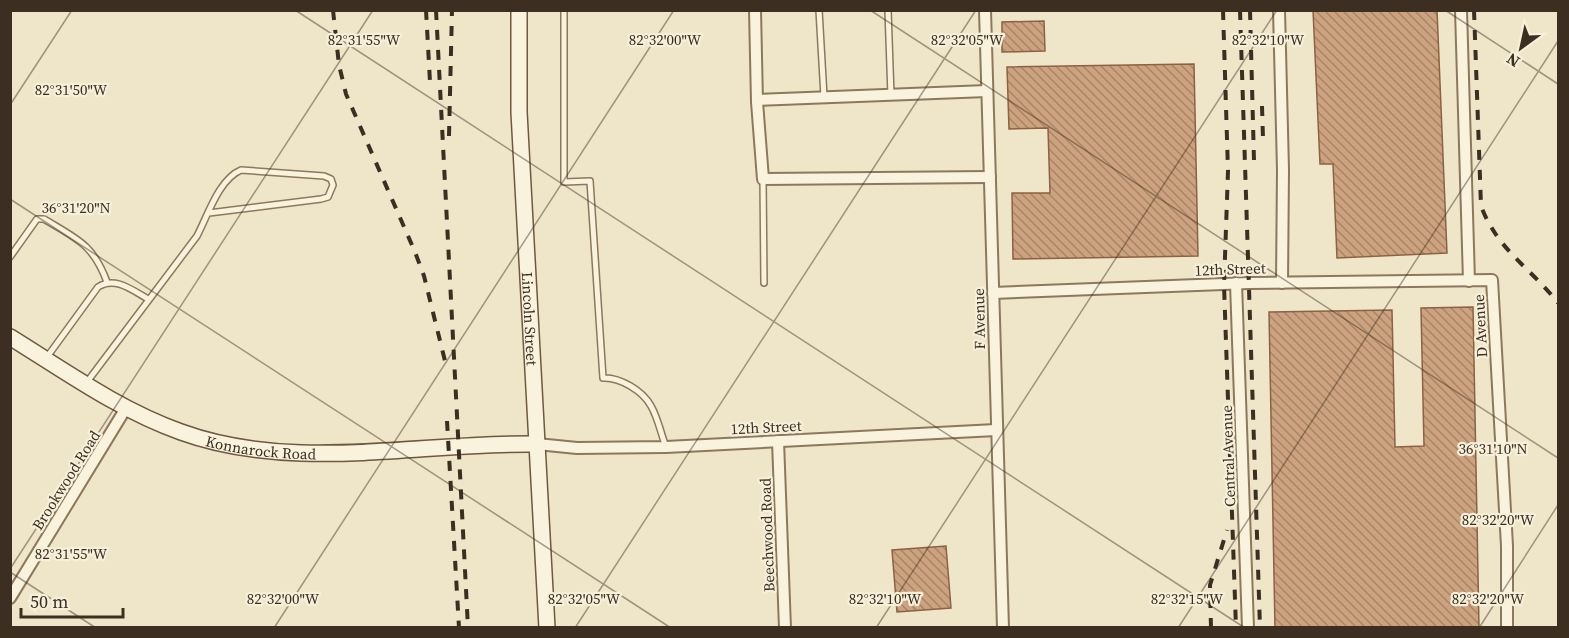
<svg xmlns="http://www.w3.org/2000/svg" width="1569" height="638" viewBox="0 0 1569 638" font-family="'Source Serif 4',serif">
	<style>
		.building { fill: url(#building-back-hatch); stroke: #8b6243; stroke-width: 1.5 }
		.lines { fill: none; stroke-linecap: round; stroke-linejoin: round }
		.lane-casing { stroke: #8c785d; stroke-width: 8 }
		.street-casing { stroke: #8c785d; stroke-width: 14 }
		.secondary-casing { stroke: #6e5940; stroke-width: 18 }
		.lane { stroke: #f9f2dd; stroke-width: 5 }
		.street { stroke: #f9f2dd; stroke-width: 10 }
		.secondary { stroke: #f9f2dd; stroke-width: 15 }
		.rail { stroke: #3c2f21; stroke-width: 4; stroke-dasharray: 10 10; stroke-linecap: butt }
		.ticks { fill: none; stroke: #3c2f21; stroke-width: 1.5; stroke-opacity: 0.45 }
		.labels { text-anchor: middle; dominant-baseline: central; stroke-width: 4.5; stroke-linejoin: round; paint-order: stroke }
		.street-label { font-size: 15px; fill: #3c2f21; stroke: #f6efd9 }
		.ticks-label { font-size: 15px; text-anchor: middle; fill: #3c2f21; stroke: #f6efd9; stroke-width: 4.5; stroke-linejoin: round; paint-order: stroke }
	</style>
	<defs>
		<pattern id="building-back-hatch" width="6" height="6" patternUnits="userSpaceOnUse" patternTransform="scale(1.5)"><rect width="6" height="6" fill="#cda37f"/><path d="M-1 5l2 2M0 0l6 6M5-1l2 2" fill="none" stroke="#a88568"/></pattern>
	</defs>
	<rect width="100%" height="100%" fill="#efe5c9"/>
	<g class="building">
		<polygon points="1313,10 1437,10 1447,253 1337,258 1333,164 1320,164"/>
		<polygon points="1044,21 1045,51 1002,52 1002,22"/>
		<polygon points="1194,64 1198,256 1013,259 1012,193 1050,193 1048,128 1009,129 1007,67"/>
		<polygon points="1473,307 1479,628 1275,628 1269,312 1392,310 1395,447 1424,446 1421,308"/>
		<polygon points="946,546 951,608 897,612 892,550"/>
	</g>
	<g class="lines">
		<g class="lane-casing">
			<g id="lane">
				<path d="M564 10V182L590 181 603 378C620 377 643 391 651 406 658 418 661 434 666 447"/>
				<polyline points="819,10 824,97"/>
				<polyline points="888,10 891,96"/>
				<polyline points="763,179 764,283"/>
				<path d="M10 257 37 219H44C77 239 93 244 107 282"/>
				<path d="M47 357 98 287C115 276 132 290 148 299"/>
				<path d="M87 382 197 236C208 215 219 179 241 170L324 176 331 179 333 185 328 197 321 199 209 213"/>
			</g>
		</g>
		<g class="street-casing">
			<g id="street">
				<polyline points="755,10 757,102 763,179 990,177"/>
				<polyline points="985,10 1003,628"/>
				<polyline points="1279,10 1283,170 1282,283"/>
				<polyline points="1461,10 1469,281"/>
				<polyline points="757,100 987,91"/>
				<polyline points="1236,283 1248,628"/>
				<polyline points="993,293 1249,283 1492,280 1507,546 1507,628"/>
				<polyline points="778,441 785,628"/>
				<polyline points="537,444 577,448 666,447 996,430"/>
				<polyline points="10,598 126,408"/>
			</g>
		</g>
		<g class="secondary-casing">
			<g id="secondary">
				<path id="s1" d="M519 10V112L547 628"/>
				<path id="s2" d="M10 337C65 371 119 410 181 432 294 473 420 442 537 444"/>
			</g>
		</g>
		<use href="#lane" class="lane"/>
		<use href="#street" class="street"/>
		<use href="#secondary" class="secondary"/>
		<g class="rail">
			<polyline points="333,10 339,65 346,94 415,252 424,276 445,361"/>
			<polyline points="426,10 430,82"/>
			<polyline points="436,10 468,628"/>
			<polyline points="1223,10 1228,171 1224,285 1236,628"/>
			<polyline points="1240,10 1260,628"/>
			<polyline points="1250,10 1254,161"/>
			<path d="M1474 10 1481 206C1498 251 1531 268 1558 303"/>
			<polyline points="1262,106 1263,139"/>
			<polyline points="449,136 452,10"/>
			<polyline points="447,421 459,628"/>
			<polyline points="1211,628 1210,585 1227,530"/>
		</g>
	</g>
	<path class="ticks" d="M295 10 1245 628M870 10 1558 458M1445 10 1558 84M10 105 72 10M10 199 671 628M10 569 373 10M10 572 96 628M274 628 674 10M575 628 976 10M876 628 1277 10M1178 628 1558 41M1479 628 1558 505"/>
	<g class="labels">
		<g class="street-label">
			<text transform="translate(1230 269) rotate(-2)">12th Street</text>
			<text stroke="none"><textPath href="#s1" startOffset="309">Lincoln Street</textPath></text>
			<text transform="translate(979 319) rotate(-91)">F Avenue</text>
			<text transform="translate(1480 326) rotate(-93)">D Avenue</text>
			<text transform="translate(766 427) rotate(-3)">12th Street</text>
			<text stroke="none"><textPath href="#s2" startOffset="278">Konnarock Road</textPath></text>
			<text transform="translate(1228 456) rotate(-92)">Central Avenue</text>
			<text transform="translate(66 480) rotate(-58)">Brookwood Road</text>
			<text transform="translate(767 535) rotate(-92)">Beechwood Road</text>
		</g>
	</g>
	<g class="ticks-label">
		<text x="364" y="45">82°31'55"W</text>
		<text x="665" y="45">82°32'00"W</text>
		<text x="967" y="45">82°32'05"W</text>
		<text x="1268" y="45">82°32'10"W</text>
		<text x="71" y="95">82°31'50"W</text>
		<text x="76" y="213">36°31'20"N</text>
		<text x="1493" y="454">36°31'10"N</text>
		<text x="1498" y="525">82°32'20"W</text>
		<text x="71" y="559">82°31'55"W</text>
		<text x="283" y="604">82°32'00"W</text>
		<text x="584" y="604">82°32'05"W</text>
		<text x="885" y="604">82°32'10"W</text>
		<text x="1187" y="604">82°32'15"W</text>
		<text x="1488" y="604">82°32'20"W</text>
	</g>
	<rect width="1569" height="638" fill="none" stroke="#3c2f21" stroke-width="24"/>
	<g transform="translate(1521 48) rotate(213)" stroke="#f6efd9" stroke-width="4.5" paint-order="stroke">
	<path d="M0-4.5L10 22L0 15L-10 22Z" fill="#3c2f21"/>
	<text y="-9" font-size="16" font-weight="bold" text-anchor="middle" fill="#3c2f21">N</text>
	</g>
	<path d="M21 608v9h102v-9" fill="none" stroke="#3c2f21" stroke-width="3"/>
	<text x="30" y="608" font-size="18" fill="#3c2f21" stroke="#f6efd9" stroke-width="4.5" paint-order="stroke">50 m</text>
</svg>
